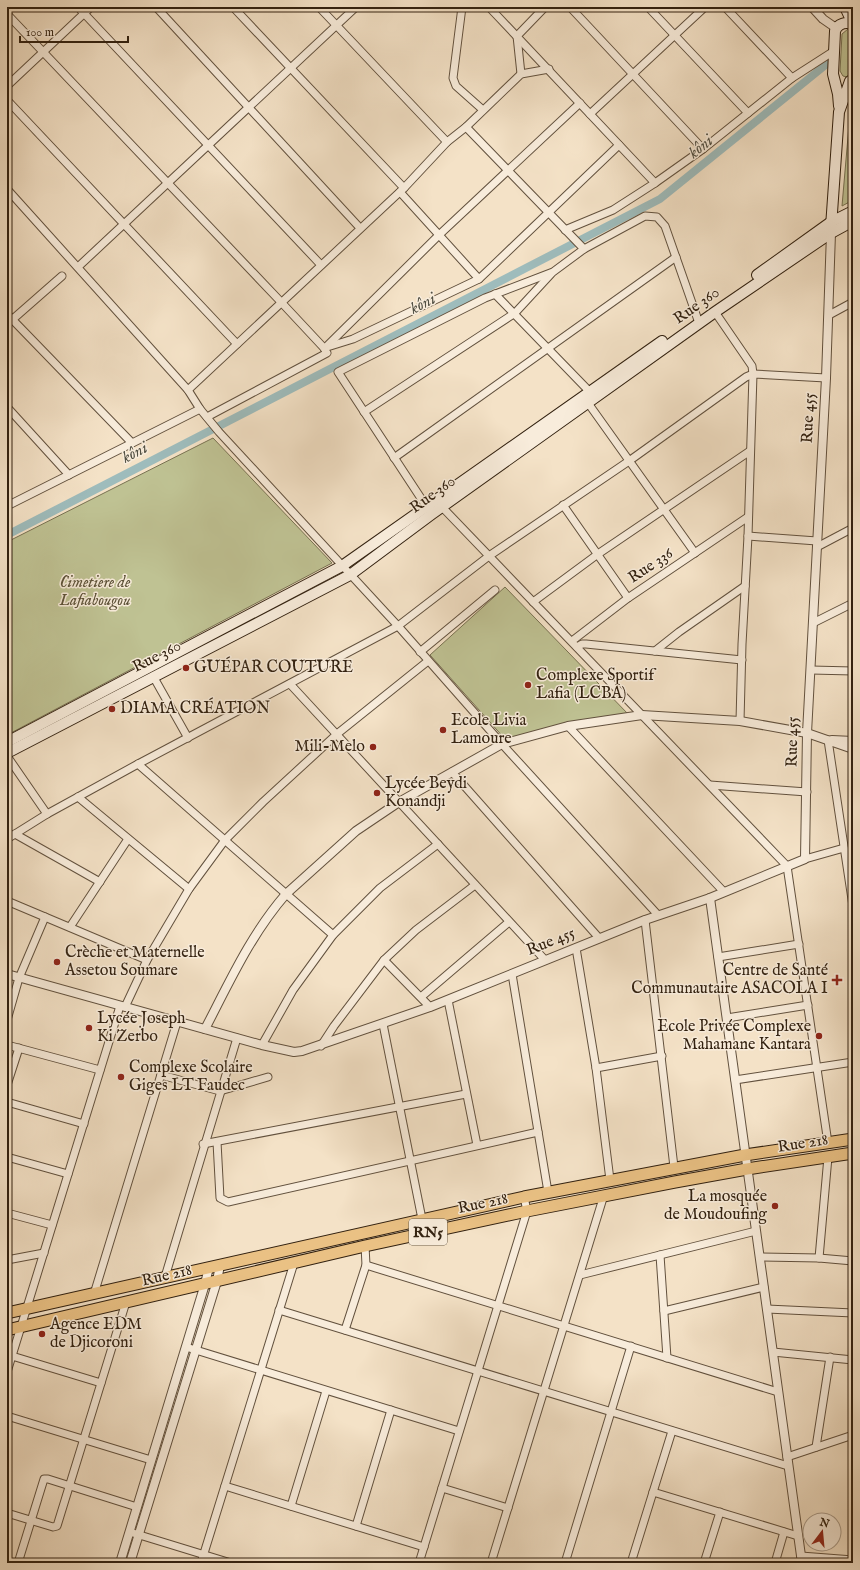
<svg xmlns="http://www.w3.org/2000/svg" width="860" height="1570" viewBox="0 0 860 1570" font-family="'IM FELL English',serif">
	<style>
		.green { fill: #bfc293; stroke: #787252 }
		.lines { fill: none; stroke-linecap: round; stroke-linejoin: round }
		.canal { stroke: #9ebcbc; stroke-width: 8 }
		.minor-casing { stroke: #62513e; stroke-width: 9 }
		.tertiary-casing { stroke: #62513e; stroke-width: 10 }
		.secondary-casing { stroke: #322110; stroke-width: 12 }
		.trunk-casing { stroke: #322110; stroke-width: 13 }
		.minor { stroke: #f8ecdb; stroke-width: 7 }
		.tertiary { stroke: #f8ecdb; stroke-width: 8 }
		.secondary { stroke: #f8ecdb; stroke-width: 10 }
		.trunk { stroke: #eac184; stroke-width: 11 }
		.poi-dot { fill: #8f2418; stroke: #f8ecdb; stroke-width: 1.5 }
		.labels { text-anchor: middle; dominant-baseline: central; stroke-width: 3; stroke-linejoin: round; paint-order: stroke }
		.shield { fill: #f8ecdb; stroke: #6d5e4d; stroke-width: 1 }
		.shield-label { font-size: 15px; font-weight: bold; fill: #322110 }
		.street-label { font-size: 16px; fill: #322110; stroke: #f8ecdb }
		.park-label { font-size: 16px; font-style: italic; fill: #5c5137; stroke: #f8ecdb }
		.poi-label { font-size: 16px; fill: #322110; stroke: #f8ecdb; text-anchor: start }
		.water-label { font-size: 17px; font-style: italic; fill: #525044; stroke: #f8ecdb }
	</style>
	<rect width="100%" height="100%" fill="#f4e2c7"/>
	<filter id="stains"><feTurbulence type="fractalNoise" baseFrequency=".005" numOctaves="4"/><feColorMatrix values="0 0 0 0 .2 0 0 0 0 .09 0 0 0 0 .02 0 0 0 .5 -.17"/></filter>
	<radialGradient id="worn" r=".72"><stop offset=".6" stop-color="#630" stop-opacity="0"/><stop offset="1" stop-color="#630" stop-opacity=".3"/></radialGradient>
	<g class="green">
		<polygon points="848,29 853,29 853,76 847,77 843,76 840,71 842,34"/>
		<polygon points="853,100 853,200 842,206 851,102"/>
		<polygon points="213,438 332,563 7,735 7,542"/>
		<polygon points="505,587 629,715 505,739 430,655"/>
	</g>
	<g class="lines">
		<polyline class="canal" points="7,535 660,199 828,63"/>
		<g class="minor-casing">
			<g id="minor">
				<polyline points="78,7 321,265"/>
				<polyline points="156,7 360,228"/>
				<polyline points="233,7 404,188"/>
				<polyline points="319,7 447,142"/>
				<polyline points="462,7 453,78 456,86 483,110"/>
				<polyline points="489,7 655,183"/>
				<polyline points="570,7 703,149"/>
				<polyline points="648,7 748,113"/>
				<polyline points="725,7 792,78"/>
				<polyline points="7,14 281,302 324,348 327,353 207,417"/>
				<polyline points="521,74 517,36 545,7"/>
				<polyline points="7,86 91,7"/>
				<polyline points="7,100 237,344"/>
				<polyline points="590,114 705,7"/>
				<polyline points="466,127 584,249"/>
				<polyline points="7,189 188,390 200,409 219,432 398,626 502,744 658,915"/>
				<polyline points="400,192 479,279"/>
				<polyline points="565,230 613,210 655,183 703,149 792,78 834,51"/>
				<polyline points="78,267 356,7"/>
				<polyline points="495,294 589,391"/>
				<polyline points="715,312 752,366 753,374 748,536 742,644 740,721"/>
				<polyline points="7,314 132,443"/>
				<polyline points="829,315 853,302"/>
				<polyline points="13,319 62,276"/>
				<polyline points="326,347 439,235 580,103"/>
				<polyline points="324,348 353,339 479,279 619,145"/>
				<polyline points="188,390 404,188 447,142 466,127 521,74 549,69"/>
				<polyline points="588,403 695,553"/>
				<polyline points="7,407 69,475"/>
				<polyline points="364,412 515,313 551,274"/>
				<polyline points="394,458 676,257"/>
				<polyline points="563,505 628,598"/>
				<polyline points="7,506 200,409"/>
				<polyline points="442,507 787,866 828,1143"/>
				<polyline points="428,509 338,372 485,298 553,272 584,249 645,216 657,217 665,226 699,323"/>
				<polyline points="748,536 817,541"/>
				<polyline points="817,547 853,528"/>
				<polyline points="533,602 598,554 750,451"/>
				<polyline points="813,623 853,603"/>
				<polyline points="572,641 628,598 748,517"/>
				<polyline points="577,647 582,644 586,644 742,660"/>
				<polyline points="655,651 679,632 745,586"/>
				<polyline points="420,652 495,590"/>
				<polyline points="811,670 853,671"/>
				<polyline points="153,676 188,738"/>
				<polyline points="290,684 545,960"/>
				<polyline points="568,726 724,892"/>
				<polyline points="828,740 853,906"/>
				<polyline points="7,756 47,814"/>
				<polyline points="138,764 333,935"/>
				<polyline points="452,772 599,938"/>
				<polyline points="710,785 807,792"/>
				<polyline points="78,797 189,889"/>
				<polyline points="15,834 100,882"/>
				<polyline points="7,839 47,814 138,764 398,626 489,556 629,461 746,377 753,374 826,378"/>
				<polyline points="805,859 844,848"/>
				<polyline points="7,901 147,960"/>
				<polyline points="645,920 674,1167"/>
				<polyline points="70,927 128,839"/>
				<polyline points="576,948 596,1068 610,1180"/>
				<polyline points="718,957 799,944"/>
				<polyline points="384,960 430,1007"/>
				<polyline points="512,974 548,1192"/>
				<polyline points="421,997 509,922"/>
				<polyline points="448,1000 477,1145"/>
				<polyline points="125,1007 147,960 189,889 225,840 263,802 337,734 428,661"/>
				<polyline points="727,1018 808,1005"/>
				<polyline points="7,1020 19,978 45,917"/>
				<polyline points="383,1024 422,1219"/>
				<polyline points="7,1045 100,1070"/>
				<polyline points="262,1045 293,990 333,935 380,888 438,844"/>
				<polyline points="321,1046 334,1026 384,960 416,930 475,885"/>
				<polyline points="596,1068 662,1056"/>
				<polyline points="161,1075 220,1091 268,1077"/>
				<polyline points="735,1080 853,1062"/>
				<polyline points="7,1085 19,1048"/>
				<polyline points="7,1102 84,1124"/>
				<polyline points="217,1142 220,1198 228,1202 538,1132"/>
				<polyline points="203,1144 466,1094"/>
				<polyline points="7,1157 68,1174"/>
				<polyline points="7,1213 52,1225"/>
				<polyline points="660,1255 667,1358"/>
				<polyline points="760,1257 819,1258 853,1261"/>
				<polyline points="819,1258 828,1157"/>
				<polyline points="7,1260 44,1253"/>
				<polyline points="366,1265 778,1392"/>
				<polyline points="580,1275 756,1231"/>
				<polyline points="165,1277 237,1038"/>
				<polyline points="94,1294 177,1022"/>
				<polyline points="767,1309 853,1313"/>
				<polyline points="279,1310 788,1466"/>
				<polyline points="664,1311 764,1287"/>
				<polyline points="345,1330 366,1265 365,1246"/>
				<polyline points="186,1347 459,1431"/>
				<polyline points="773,1352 853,1360"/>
				<polyline points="12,1356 101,1383"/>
				<polyline points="7,1372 120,1006"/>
				<polyline points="7,1416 151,1460"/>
				<polyline points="816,1447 830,1357"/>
				<polyline points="787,1457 853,1435"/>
				<polyline points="225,1486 424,1547"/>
				<polyline points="442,1488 508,1508"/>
				<polyline points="653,1492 798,1536"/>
				<polyline points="291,1506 326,1391"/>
				<polyline points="7,1513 53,1527 57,1526 126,1302"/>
				<polyline points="356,1526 391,1410"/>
				<polyline points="133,1533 231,1563"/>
				<polyline points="801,1556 853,1560"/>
				<polyline points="18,1563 44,1479 48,1479 137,1507"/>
				<polyline points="201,1563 294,1263"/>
				<polyline points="419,1563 527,1211 524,1197"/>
				<polyline points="491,1563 604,1195"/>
				<polyline points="565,1563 631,1346"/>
				<polyline points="631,1563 672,1431"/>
				<polyline points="704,1563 720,1512"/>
				<polyline points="775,1563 784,1532"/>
			</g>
		</g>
		<g class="tertiary-casing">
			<g id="tertiary">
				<polyline points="812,7 823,19 836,28"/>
				<polyline points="832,740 853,741"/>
				<polyline points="710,898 802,1563"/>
				<polyline points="7,974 262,1045 294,1052 302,1051 430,1007 645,920 710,898 805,859 807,733 826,378 831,233"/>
				<path d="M205 1029C229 983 251 934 286 894L356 831 399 802 502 744 568 726 642 715 740 721 807 733 853 749"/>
				<polyline points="120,1563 205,1284 209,1267"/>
				<polyline points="130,1563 217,1281 220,1265"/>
			</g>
		</g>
		<g class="secondary-casing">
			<g id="secondary">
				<polyline points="845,7 853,24"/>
				<path d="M839 106 838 94 833 74 835 31C838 23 846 22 853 24"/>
				<polyline points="831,227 839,112 850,81"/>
				<polyline points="757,275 831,222 853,211"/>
				<polyline points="7,742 342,566 662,341"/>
				<polyline points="7,753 350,575 432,514 715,312 831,233 853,221"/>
			</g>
		</g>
		<g class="trunk-casing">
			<g id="trunk">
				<polyline points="7,1313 524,1197 745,1155 853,1139"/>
				<polyline points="7,1330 365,1246 527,1211 675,1182 747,1169 853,1153"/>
			</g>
		</g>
		<use href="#minor" class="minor"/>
		<use href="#tertiary" class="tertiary"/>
		<use href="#secondary" class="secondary"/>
		<use href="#trunk" class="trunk"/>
	</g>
	<g class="poi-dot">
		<circle cx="186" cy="668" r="4"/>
		<circle cx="528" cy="685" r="4"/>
		<circle cx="112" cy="709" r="4"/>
		<circle cx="443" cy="730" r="4"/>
		<circle cx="373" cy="747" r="4"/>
		<circle cx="377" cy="793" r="4"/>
		<circle cx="57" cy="962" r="4"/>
		<path d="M835 974h4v4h4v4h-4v4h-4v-4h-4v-4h4z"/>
		<circle cx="89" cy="1028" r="4"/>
		<circle cx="819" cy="1036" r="4"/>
		<circle cx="121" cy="1077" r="4"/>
		<circle cx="775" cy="1206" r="4"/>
		<circle cx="42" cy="1334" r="4"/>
	</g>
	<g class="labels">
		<rect class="shield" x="409" y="1219" width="38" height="26" rx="3"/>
		<g class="shield-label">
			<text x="428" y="1232">RN5</text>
		</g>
		<g class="street-label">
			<text transform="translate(697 306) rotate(-35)">Rue 360</text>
			<text transform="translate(809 418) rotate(-87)">Rue 455</text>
			<text transform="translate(433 495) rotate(-36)">Rue 360</text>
			<text transform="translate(651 566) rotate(-34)">Rue 336</text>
			<text transform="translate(157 657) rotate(-27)">Rue 360</text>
			<text transform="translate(793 742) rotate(-89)">Rue 455</text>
			<text transform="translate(551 942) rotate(-22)">Rue 455</text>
			<text transform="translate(803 1144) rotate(-9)">Rue 218</text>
			<text transform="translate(483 1204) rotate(-12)">Rue 218</text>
			<text transform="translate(167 1276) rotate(-13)">Rue 218</text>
		</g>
		<g class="park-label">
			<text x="95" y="583">Cimetiere de<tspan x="95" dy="18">Lafiabougou</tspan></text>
		</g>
		<g class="poi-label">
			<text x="194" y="668">GUÉPAR COUTURE</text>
			<text x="536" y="676">Complexe Sportif<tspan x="536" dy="18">Lafia (LCBA)</tspan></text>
			<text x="120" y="709">DIAMA CRÉATION</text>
			<text x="451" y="721">Ecole Livia<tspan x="451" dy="18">Lamoure</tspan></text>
			<text x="365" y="747" text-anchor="end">Mili-Melo</text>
			<text x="385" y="784">Lycée Beydi<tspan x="385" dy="18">Konandji</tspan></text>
			<text x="65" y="953">Crèche et Maternelle<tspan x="65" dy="18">Assetou Soumare</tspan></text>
			<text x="828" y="971" text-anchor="end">Centre de Santé<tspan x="828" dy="18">Communautaire ASACOLA I</tspan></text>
			<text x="97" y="1019">Lycée Joseph<tspan x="97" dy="18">Ki Zerbo</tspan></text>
			<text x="811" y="1027" text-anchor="end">Ecole Privée Complexe<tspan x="811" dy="18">Mahamane Kantara</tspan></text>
			<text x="129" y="1068">Complexe Scolaire<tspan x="129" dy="18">Giges LT Faudec</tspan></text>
			<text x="767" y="1197" text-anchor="end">La mosquée<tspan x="767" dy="18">de Moudoufing</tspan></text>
			<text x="50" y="1325">Agence EDM<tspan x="50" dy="18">de Djicoroni</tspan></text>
		</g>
		<g class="water-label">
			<text transform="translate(701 147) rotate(-39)">kôni</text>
			<text transform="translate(423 304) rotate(-27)">kôni</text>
			<text transform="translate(135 453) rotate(-27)">kôni</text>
		</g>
	</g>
	<rect width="860" height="1570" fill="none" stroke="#f4e2c7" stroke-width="24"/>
	<rect x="8" y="8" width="844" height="1554" fill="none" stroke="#322110" stroke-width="2"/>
	<rect x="12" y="12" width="836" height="1546" fill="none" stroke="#322110"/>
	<g transform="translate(822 1532) rotate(16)"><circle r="19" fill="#f8ecdb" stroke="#a99b8a"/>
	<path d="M0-3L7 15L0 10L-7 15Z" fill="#8f2418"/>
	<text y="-6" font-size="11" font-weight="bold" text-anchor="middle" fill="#322110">N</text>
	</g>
	<path d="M20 36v6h108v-6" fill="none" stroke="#322110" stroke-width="2"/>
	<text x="26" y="36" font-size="12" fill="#322110" stroke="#f8ecdb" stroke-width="3" paint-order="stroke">100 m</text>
	<rect width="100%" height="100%" filter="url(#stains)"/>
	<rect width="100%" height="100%" fill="url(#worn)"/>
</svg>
